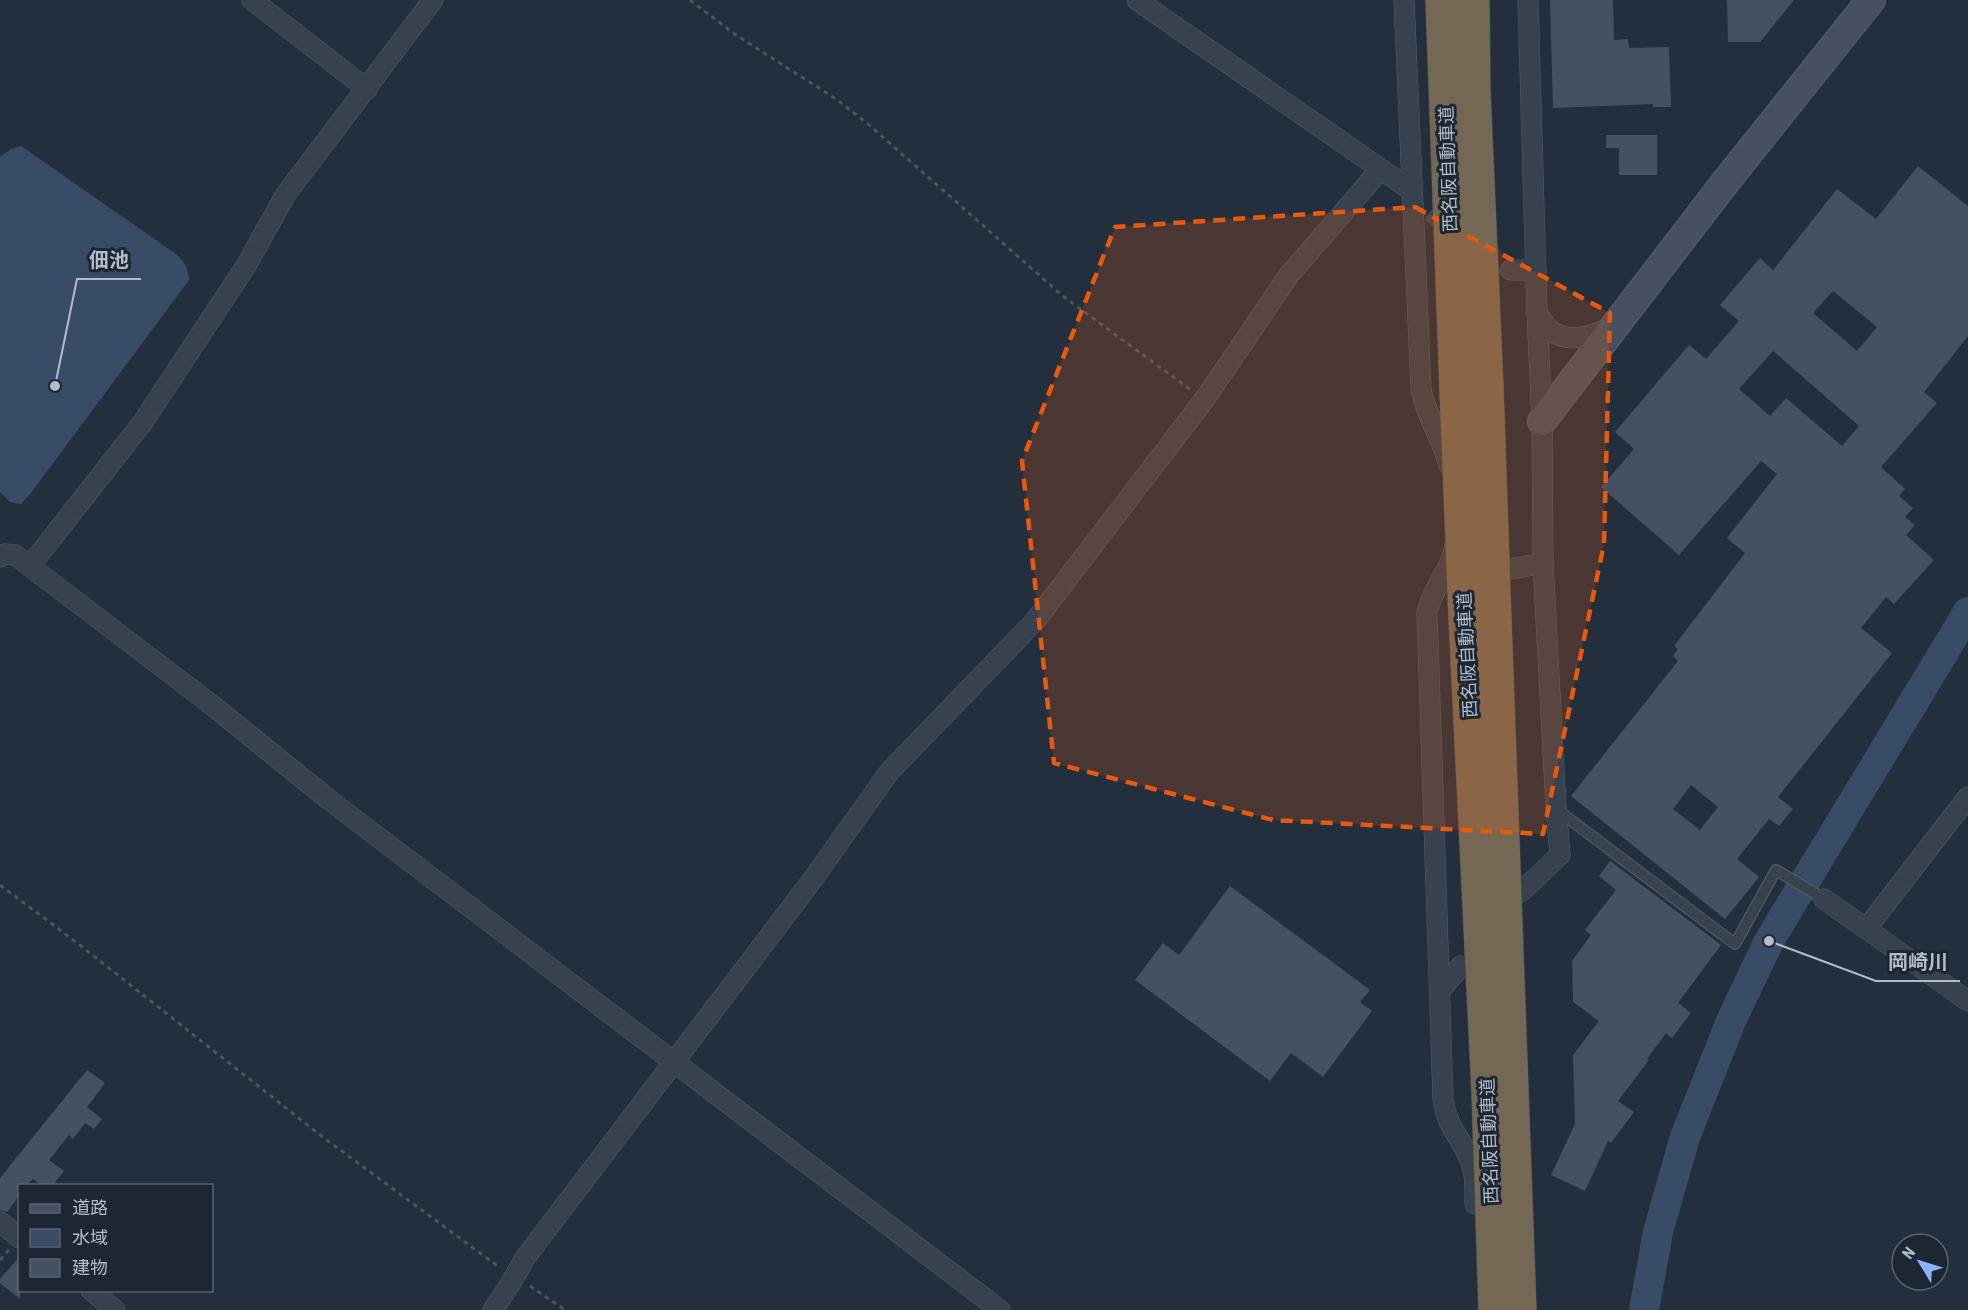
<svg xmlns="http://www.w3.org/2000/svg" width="1968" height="1310" viewBox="0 0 1968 1310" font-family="'Roboto Condensed','Noto Sans JP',sans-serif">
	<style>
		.water { fill: #394c67 }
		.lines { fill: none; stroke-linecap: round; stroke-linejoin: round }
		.river { stroke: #394c67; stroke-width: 30 }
		.building { fill: #455162; fill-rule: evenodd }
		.street-tunnel { stroke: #3a4453; stroke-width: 20; stroke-dasharray: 20 10; stroke-linecap: butt }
		.lane-casing { stroke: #565f6c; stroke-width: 12 }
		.street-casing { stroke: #565f6c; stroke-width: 21 }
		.secondary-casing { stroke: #565f6c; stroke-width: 30 }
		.highway-casing { stroke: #434c59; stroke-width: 34 }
		.path { stroke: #44595c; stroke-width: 3; stroke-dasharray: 4.5 4.5; stroke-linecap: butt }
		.lane { stroke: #38414e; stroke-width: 10 }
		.street { stroke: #38414e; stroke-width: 20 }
		.secondary { stroke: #465061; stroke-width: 28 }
		.highway { stroke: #746855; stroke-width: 33 }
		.highway-bridge-casing { stroke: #434c59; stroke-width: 34; stroke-linecap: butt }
		.highway-bridge { stroke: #746855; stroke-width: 33 }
		.marked { fill: #e8590c; fill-opacity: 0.2; stroke: #e8590c; stroke-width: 4.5; stroke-dasharray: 12 8; stroke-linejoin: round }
		.labels { text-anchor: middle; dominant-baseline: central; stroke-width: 6; stroke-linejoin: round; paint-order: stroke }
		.street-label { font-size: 18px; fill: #b4bcc9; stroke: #1d2633 }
		.leader { fill: none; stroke: #b4bcc9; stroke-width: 2 }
		.callout-dot { fill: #b4bcc9; stroke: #1d2633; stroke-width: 2 }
		.callout-label { font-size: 20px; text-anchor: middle; font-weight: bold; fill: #b4bcc9; stroke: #1d2633; stroke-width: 6; stroke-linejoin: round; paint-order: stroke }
	</style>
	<rect width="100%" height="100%" fill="#242f3e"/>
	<path class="water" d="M21 146 176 254C185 262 188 268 189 280L31 493 21 504 10 502 0 492V157L11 149Z"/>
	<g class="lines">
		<polyline class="river" points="1644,1310 1658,1232 1685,1137 1731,1021 1769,941 1968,612"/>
	</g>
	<g class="building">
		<polygon points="1550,0 1613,0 1614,40 1628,39 1629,48 1669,47 1671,107 1653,107 1653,104 1553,108"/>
		<polygon points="1727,0 1794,0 1760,42 1728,42"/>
		<polygon points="1606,135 1657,135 1657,175 1619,175 1619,148 1606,148"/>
		<path d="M1918 166 1968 206V336L1924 392 1937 403 1881 467 1905 489 1899 496 1913 508 1905 517 1915 525 1906 535 1934 560 1894 604 1886 597 1861 628 1892 653 1778 797 1793 809 1779 826 1769 819 1737 859 1759 877 1725 919 1571 796 1678 661 1673 656 1678 649 1674 646 1745 553 1727 538 1777 474 1761 461 1679 555 1601 487 1634 449 1615 432 1689 345 1706 359 1739 321 1720 305 1760 258 1773 270 1837 189 1876 219ZM1833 291 1877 327 1857 351 1813 313ZM1773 351 1859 426 1842 446 1786 398 1770 416 1739 389ZM1691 785 1718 807 1700 830 1673 809Z"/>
		<polygon points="1610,861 1721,945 1678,1003 1691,1013 1672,1038 1666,1033 1647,1059 1649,1060 1618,1101 1634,1112 1611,1143 1608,1141 1585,1191 1551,1175 1575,1124 1573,1055 1599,1021 1573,1002 1572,961 1591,935 1585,930 1616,890 1599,876"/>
		<polygon points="1230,886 1370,990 1360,1002 1372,1011 1323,1077 1291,1053 1270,1081 1135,980 1163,943 1179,955"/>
		<polygon points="87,1070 105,1083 87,1107 102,1119 94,1129 85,1123 73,1139 69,1135 49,1160 64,1171 53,1185 41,1185 33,1179 27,1185 20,1185 20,1195 7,1212 0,1210 0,1178"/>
		<polygon points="20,1256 20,1299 0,1283 0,1279"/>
	</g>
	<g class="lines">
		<polyline class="street-tunnel" points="1430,212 1511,270"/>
		<g class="lane-casing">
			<polyline id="lane" points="1556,809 1735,944 1776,870 1824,899"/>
		</g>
		<g class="street-casing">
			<g id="street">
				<polyline points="252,0 367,89"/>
				<polyline points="1137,0 1411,190"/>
				<path d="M1404 0 1421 389C1426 416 1442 439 1449 465"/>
				<polyline points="1511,270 1536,270"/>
				<path d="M1537 313C1540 318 1544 323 1548 328 1566 346 1595 335 1615 326"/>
				<path d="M1455 545C1451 571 1433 586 1427 612L1443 1099C1447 1130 1464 1140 1472 1165 1476 1178 1475 1191 1475 1204"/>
				<polyline points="0,557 5,554 15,555 212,705 328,799 1000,1310"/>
				<polyline points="30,566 143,422 247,264 286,194 433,0"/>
				<polyline points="1483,574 1543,563"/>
				<polyline points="1522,891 1560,855 1556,808 1543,563 1542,421 1537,313 1528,0"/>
				<polyline points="1824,899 1968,1001"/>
				<polyline points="1866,929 1968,797"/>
				<polyline points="1440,990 1461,966"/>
				<polyline points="0,1222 20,1238"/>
				<polyline points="91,1290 115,1310"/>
				<polyline points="493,1310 509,1286 525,1258 810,883 890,771 1035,621 1204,400 1289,275 1380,170"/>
			</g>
		</g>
		<g class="secondary-casing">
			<polyline id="secondary" points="1542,421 1727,180 1871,0"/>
		</g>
		<g class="highway-casing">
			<g id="highway">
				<polyline points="1442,0 1456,390"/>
				<polyline points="1473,0 1474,91 1487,387"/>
				<polyline points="1465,617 1488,1092 1495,1310"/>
				<polyline points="1495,620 1520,1310"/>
			</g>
		</g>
		<g class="path">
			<polyline points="690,0 736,35 836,99 868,124 1064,297 1191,390"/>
			<polyline points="0,885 76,942 324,1138 499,1267"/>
			<polyline points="0,1260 9,1250"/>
			<polyline points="530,1286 565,1310"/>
		</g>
		<use href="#lane" class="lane"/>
		<use href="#street" class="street"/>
		<use href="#secondary" class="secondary"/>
		<use href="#highway" class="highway"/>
		<g class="highway-bridge-casing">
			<g id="highway-bridge">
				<polyline points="1487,387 1495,620"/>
				<polyline points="1456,390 1465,617"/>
			</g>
		</g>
		<use href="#highway-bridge" class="highway-bridge"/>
	</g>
	<path class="marked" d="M1415 207 1610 313 1604 544 1543 834 1273 820 1054 763 1022 461 1115 227Z"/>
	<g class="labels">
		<g class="street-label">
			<text transform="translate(1448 169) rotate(-92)">西名阪自動車道</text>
			<text transform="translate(1467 655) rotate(-93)">西名阪自動車道</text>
			<text transform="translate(1489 1141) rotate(-92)">西名阪自動車道</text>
		</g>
	</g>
	<path class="leader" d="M55 386L77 279H141M1769 941L1876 981H1960"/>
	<g class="callout-dot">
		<circle cx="55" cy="386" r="6"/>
		<circle cx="1769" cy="941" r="6"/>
	</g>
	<g class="callout-label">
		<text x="109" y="267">佃池</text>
		<text x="1918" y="969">岡崎川</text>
	</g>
	<rect x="18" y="1184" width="195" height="108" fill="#1d2633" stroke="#59626f" stroke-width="1.5"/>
	<rect x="30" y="1204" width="30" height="9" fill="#465061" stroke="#59626f" stroke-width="1.5"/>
	<text x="72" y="1214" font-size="18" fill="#b4bcc9">道路</text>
	<rect x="30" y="1229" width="30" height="18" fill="#394c67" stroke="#59626f" stroke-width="1.5"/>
	<text x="72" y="1244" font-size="18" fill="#b4bcc9">水域</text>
	<rect x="30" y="1259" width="30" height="18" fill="#455162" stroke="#59626f" stroke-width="1.5"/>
	<text x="72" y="1274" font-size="18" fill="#b4bcc9">建物</text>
	<g transform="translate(1920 1262) rotate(308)"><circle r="28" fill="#1d2633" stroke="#59626f" stroke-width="1.5"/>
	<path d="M0-4.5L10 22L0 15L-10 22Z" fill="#8ab4f8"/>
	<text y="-9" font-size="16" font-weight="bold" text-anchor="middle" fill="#b4bcc9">N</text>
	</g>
</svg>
